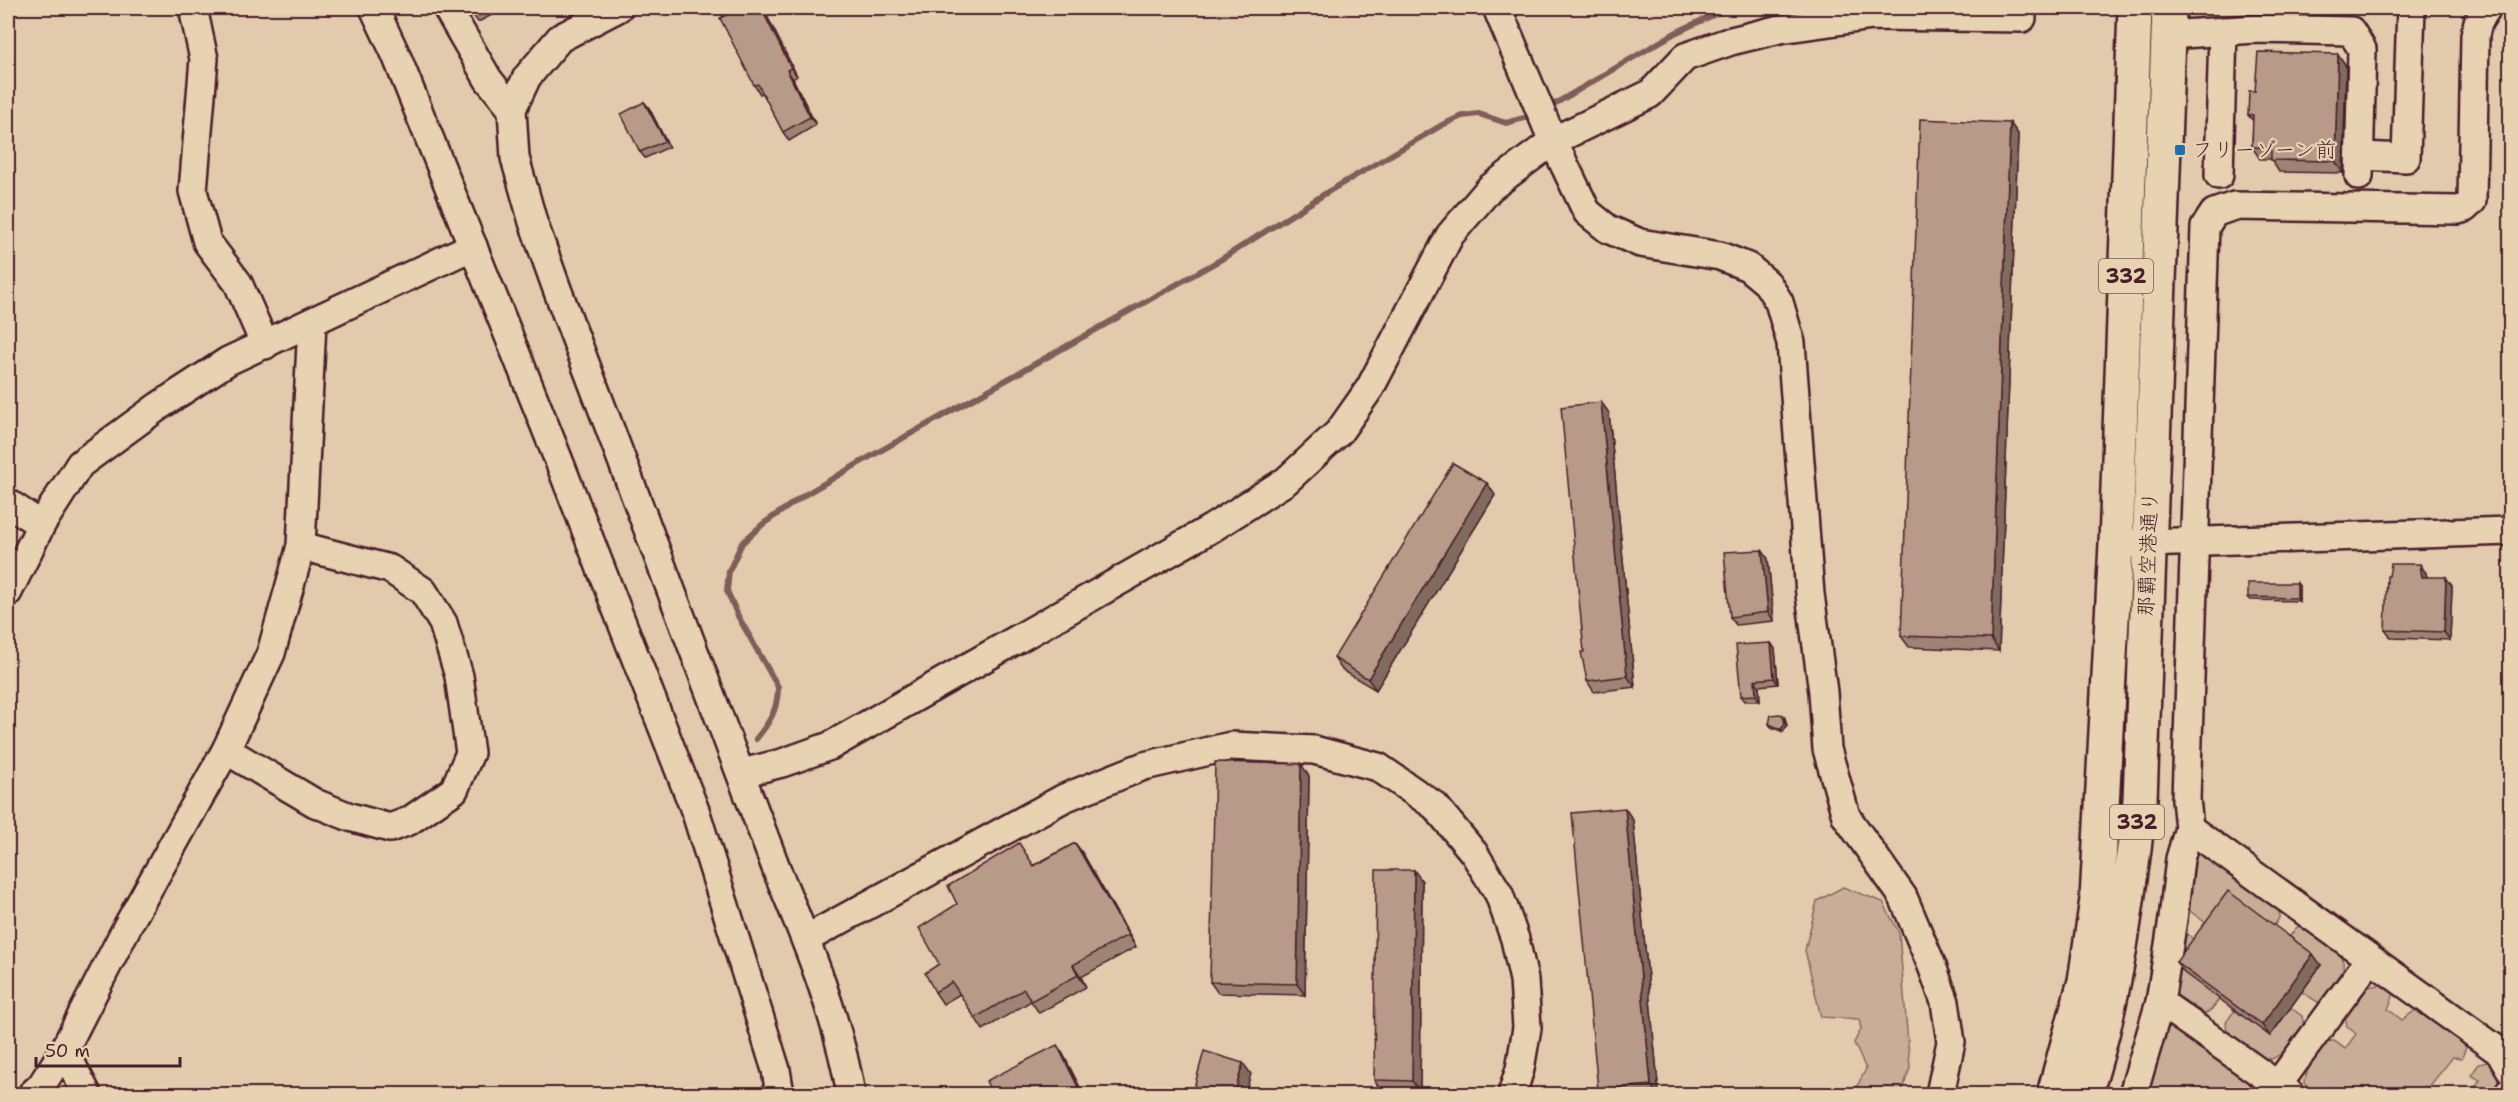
<svg xmlns="http://www.w3.org/2000/svg" width="2518" height="1102" viewBox="0 0 2518 1102" font-family="'Shantell Sans','Klee One',sans-serif">
	<style>
		.green { fill: #c8ae96; stroke: #896660; stroke-width: 1.5 }
		.lines { fill: none; stroke-linecap: round; stroke-linejoin: round }
		.stream { stroke: #815d5a; stroke-width: 6 }
		.minor-casing { stroke: #4a1f2b; stroke-width: 32 }
		.highway-casing { stroke: #4a1f2b; stroke-width: 38 }
		.minor { stroke: #e7d2b1; stroke-width: 27 }
		.highway { stroke: #e7d2b1; stroke-width: 33 }
		.wall { fill: #9d8475; stroke: #4a1f2b; stroke-width: 1.5 }
		.shaded-wall { fill: #806c5f; stroke: #4a1f2b; stroke-width: 1.5 }
		.building { fill: #b79a88; stroke: #4a1f2b; stroke-width: 1.5 }
		.poi-dot { fill: #1f6fb2; stroke: #e7d2b1; stroke-width: 2 }
		.labels { text-anchor: middle; dominant-baseline: central; stroke-width: 4.5; stroke-linejoin: round; paint-order: stroke }
		.shield { fill: #e7d2b1; stroke: #795553; stroke-width: 1.5 }
		.shield-label { font-size: 20px; font-weight: bold; fill: #4a1f2b }
		.poi-label { font-size: 21px; fill: #4a1f2b; stroke: #e7d2b1; text-anchor: start }
		.street-label { font-size: 21px; fill: #4a1f2b; stroke: #e7d2b1 }
	</style>
	<rect width="100%" height="100%" fill="#e1cbac"/>
	<filter id="ink" filterUnits="userSpaceOnUse"><feTurbulence type="fractalNoise" baseFrequency=".0167" numOctaves="2"/><feDisplacementMap in="SourceGraphic" scale="12" xChannelSelector="R" yChannelSelector="G"/><feConvolveMatrix kernelMatrix="1 2 1 2 8 2 1 2 1" color-interpolation-filters="sRGB"/></filter>
	<g filter="url(#ink)">
		<g class="green">
			<polygon points="2199,852 2208,855 2279,905 2279,918 2272,929 2215,930 2186,908 2193,855"/>
			<polygon points="1843,887 1883,902 1899,933 1910,1068 1901,1094 1853,1094 1866,1069 1854,1043 1861,1029 1859,1019 1821,1017 1805,950 1817,901"/>
			<path d="M2303 924C2319 936 2347 948 2343 970L2319 1003 2302 992 2287 940 2296 928Z"/>
			<polygon points="2188,935 2204,946 2219,999 2212,1009 2205,1014 2174,993 2182,938"/>
			<path d="M2386 984 2394 994 2388 1009 2402 1020 2417 1009 2467 1044 2462 1058 2453 1057 2428 1088 2425 1086 2420 1094H2341L2331 1087 2324 1094H2313L2305 1083C2304 1073 2320 1039 2333 1041 2337 1042 2341 1046 2345 1049L2356 1034 2347 1026 2345 1016 2367 987Z"/>
			<polygon points="2291,1008 2302,1016 2304,1026 2285,1052 2272,1059 2264,1058 2227,1032 2226,1022 2235,1010 2270,1036"/>
			<polygon points="2170,1026 2176,1027 2247,1080 2250,1085 2251,1094 2140,1094 2162,1029"/>
			<path d="M2488 1062C2500 1069 2500 1083 2493 1094H2469L2480 1080 2471 1075 2479 1064Z"/>
		</g>
		<g class="lines">
			<g class="stream">
				<polyline points="1546,109 1675,33 1728,8"/>
				<path d="M756 739C770 722 778 709 778 687L738 616 727 591 729 571 742 543 763 524 806 494 880 451 1220 260 1331 190 1442 125 1462 116 1479 114 1506 123 1534 115"/>
			</g>
			<g class="minor-casing">
				<g id="minor">
					<polyline points="193,8 204,59 193,191 207,242 238,283 265,345"/>
					<polyline points="374,8 396,55 559,461 696,813 776,1070 780,1094"/>
					<polyline points="447,8 488,79 512,109"/>
					<path d="M618 8 560 38 527 77 512 109 515 158 533 222 557 289 778 873C808 944 838 1018 851 1094"/>
					<polyline points="1497,8 1553,141 1587,212 1608,229 1640,243 1720,256 1748,267 1767,283 1779,302 1791,343 1810,594 1823,692 1827,749 1846,816 1903,897 1932,966 1945,1002 1951,1042 1940,1094"/>
					<polyline points="2168,35 2255,29 2351,31 2362,49 2359,176"/>
					<polyline points="2360,156 2406,158 2411,8"/>
					<polyline points="2219,175 2223,31"/>
					<polyline points="8,503 41,525"/>
					<polyline points="2116,544 2510,531"/>
					<polyline points="8,592 41,525 80,464 159,406 228,361 473,246"/>
					<polyline points="226,750 315,803 350,817 390,828 409,821 454,790 470,753 459,676 443,623 423,591 390,569 301,546"/>
					<polyline points="742,773 782,763 830,746 1212,528 1286,481 1339,432 1370,388 1450,235 1490,188 1553,141 1650,94 1685,57 1731,41 1780,29 1873,16 2022,18"/>
					<polyline points="2189,828 2500,1052 2510,1069"/>
					<polyline points="806,939 1064,798 1144,766 1231,746 1314,750 1378,767 1435,806 1474,853 1499,894 1515,939 1524,980 1527,1028 1520,1069 1512,1094"/>
					<polyline points="2160,1002 2290,1094"/>
					<polyline points="64,1050 87,1094"/>
					<polyline points="32,1094 41,1086 64,1050 128,925 226,750 271,653 301,546 312,323"/>
					<polyline points="2133,1094 2160,1002 2173,919 2180,859 2189,828 2186,799 2205,227 2214,213 2234,206 2458,210 2465,208 2472,201 2475,35 2478,22 2487,8"/>
					<polyline points="2271,1094 2370,959"/>
					<polyline points="2509,1094 2510,1091"/>
				</g>
			</g>
			<g class="highway-casing">
				<g id="highway">
					<polyline points="2054,1094 2085,981 2097,900 2116,544 2135,8"/>
					<path d="M2085 1094C2116 999 2128 900 2140 800L2169 8"/>
				</g>
			</g>
			<use href="#minor" class="minor"/>
			<use href="#highway" class="highway"/>
		</g>
		<g class="wall">
			<polygon points="468,8 506,8 478,22"/>
			<polygon points="740,8 763,8 797,76 793,79 816,125 789,141 783,132 763,93 760,94 754,85"/>
			<polygon points="2338,54 2346,66 2343,173 2279,172 2271,159 2260,159 2252,147 2253,121 2248,115 2255,91"/>
			<polygon points="644,102 649,108 669,147 645,158 640,152"/>
			<polygon points="2010,123 2018,134 1999,651 1909,647 1901,636"/>
			<polygon points="1601,402 1609,413 1635,687 1594,692 1587,681 1584,652"/>
			<polygon points="1495,495 1376,690 1342,670 1334,658"/>
			<polygon points="1762,550 1768,559 1774,621 1736,625 1730,617"/>
			<polygon points="2426,573 2427,577 2452,586 2450,640 2391,638 2385,630"/>
			<polygon points="2299,586 2299,601 2250,600 2248,597"/>
			<polygon points="1771,643 1775,649 1778,684 1759,686 1760,701 1745,701 1741,696"/>
			<polygon points="1783,715 1785,718 1787,726 1783,732 1771,727 1769,724"/>
			<polygon points="1309,776 1305,995 1218,993 1210,982"/>
			<polygon points="1633,820 1659,1095 1601,1095 1598,1090"/>
			<polygon points="1075,843 1083,854 1136,947 1081,977 1086,987 1039,1013 1031,1001 983,1030 960,994 943,1004 935,992 939,964 1034,865"/>
			<polygon points="1422,881 1420,1092 1382,1092 1374,1080"/>
			<polygon points="2176,962 2321,965 2270,1036 2184,973"/>
		</g>
		<g class="shaded-wall">
			<polygon points="761,8 763,8 797,76 791,68"/>
			<polygon points="2338,54 2346,66 2343,173 2335,161"/>
			<polygon points="787,70 793,79 816,125 810,117"/>
			<polygon points="644,102 649,108 669,147 665,141"/>
			<polygon points="2010,123 2018,134 1999,651 1991,639"/>
			<polygon points="1601,402 1609,413 1635,687 1627,676"/>
			<polygon points="1487,483 1495,495 1376,690 1368,679"/>
			<polygon points="1762,550 1768,559 1774,621 1768,612"/>
			<polygon points="2420,564 2426,573 2428,585 2422,577"/>
			<polygon points="2446,577 2452,586 2450,640 2444,632"/>
			<polygon points="2297,583 2299,586 2299,601 2297,598"/>
			<polygon points="1771,643 1775,649 1778,684 1774,678"/>
			<polygon points="1755,680 1759,686 1760,701 1756,695"/>
			<polygon points="1783,715 1785,718 1787,726 1783,732 1781,729"/>
			<polygon points="1301,764 1309,776 1305,995 1297,984"/>
			<polygon points="1625,808 1633,820 1659,1095 1657,1095 1651,1085"/>
			<polygon points="1075,843 1083,854 1136,947 1128,935"/>
			<polygon points="1414,870 1422,881 1420,1092 1412,1081"/>
			<polygon points="2313,954 2321,965 2270,1036 2262,1025"/>
			<polygon points="1073,965 1081,977 1086,987 1078,975"/>
			<polygon points="1057,1045 1063,1054 1084,1095 1082,1095"/>
			<polygon points="1243,1063 1251,1074 1245,1095 1234,1095"/>
		</g>
		<g class="building">
			<polygon points="468,8 476,8 470,11"/>
			<polygon points="740,8 761,8 791,68 787,70 810,117 783,132 758,84 754,85 720,18"/>
			<polygon points="2258,52 2338,54 2335,161 2271,160 2271,148 2252,147 2253,115 2248,115 2249,91 2255,91"/>
			<polygon points="644,102 665,141 640,152 621,114"/>
			<polygon points="1920,119 2010,123 1991,639 1901,636"/>
			<polygon points="1601,402 1627,676 1587,681 1581,652 1584,652 1561,407"/>
			<polygon points="1453,463 1487,483 1368,679 1334,658"/>
			<polygon points="1762,550 1768,612 1730,617 1724,552"/>
			<polygon points="2391,564 2420,564 2422,577 2446,577 2444,632 2385,630 2387,576 2389,576"/>
			<polygon points="2248,583 2297,583 2297,598 2248,597"/>
			<polygon points="1771,643 1774,678 1755,680 1756,695 1741,696 1736,645"/>
			<polygon points="1779,714 1783,715 1785,724 1781,729 1769,724 1771,715"/>
			<polygon points="1215,762 1301,764 1297,984 1210,982"/>
			<polygon points="1625,808 1651,1085 1598,1090 1572,813"/>
			<polygon points="1019,843 1034,866 1075,843 1128,935 1073,965 1078,975 1031,1001 1024,989 975,1018 952,982 935,992 925,973 939,964 919,928 957,904 948,886"/>
			<polygon points="1376,870 1414,870 1412,1081 1374,1080"/>
			<polygon points="2228,891 2313,954 2262,1025 2176,962"/>
			<polygon points="1057,1045 1081,1093 1078,1095 993,1095 986,1081"/>
			<polygon points="1204,1051 1243,1063 1234,1095 1192,1095"/>
		</g>
	</g>
	<rect class="poi-dot" x="2174" y="144" width="12" height="12" rx="3"/>
	<g class="labels">
		<g class="shield">
			<rect x="2099" y="259" width="54" height="34" rx="4.5"/>
			<rect x="2110" y="805" width="54" height="34" rx="4.5"/>
		</g>
		<g class="shield-label">
			<text x="2126" y="276">332</text>
			<text x="2137" y="822">332</text>
		</g>
		<g class="poi-label">
			<text x="2192" y="150">フリーゾーン前</text>
		</g>
		<g class="street-label">
			<text transform="translate(2148 554) rotate(-88)">那覇空港通り</text>
		</g>
	</g>
	<rect width="2518" height="1102" fill="none" stroke="#e7d2b1" stroke-width="30"/>
	<rect x="15" y="15" width="2488" height="1072" fill="none" stroke="#4a1f2b" stroke-width="2" filter="url(#ink)"/>
	<path d="M36 1057v9h144v-9" fill="none" stroke="#4a1f2b" stroke-width="3"/>
	<text x="45" y="1057" font-size="18" fill="#4a1f2b" stroke="#e7d2b1" stroke-width="4.5" paint-order="stroke">50 m</text>
</svg>
